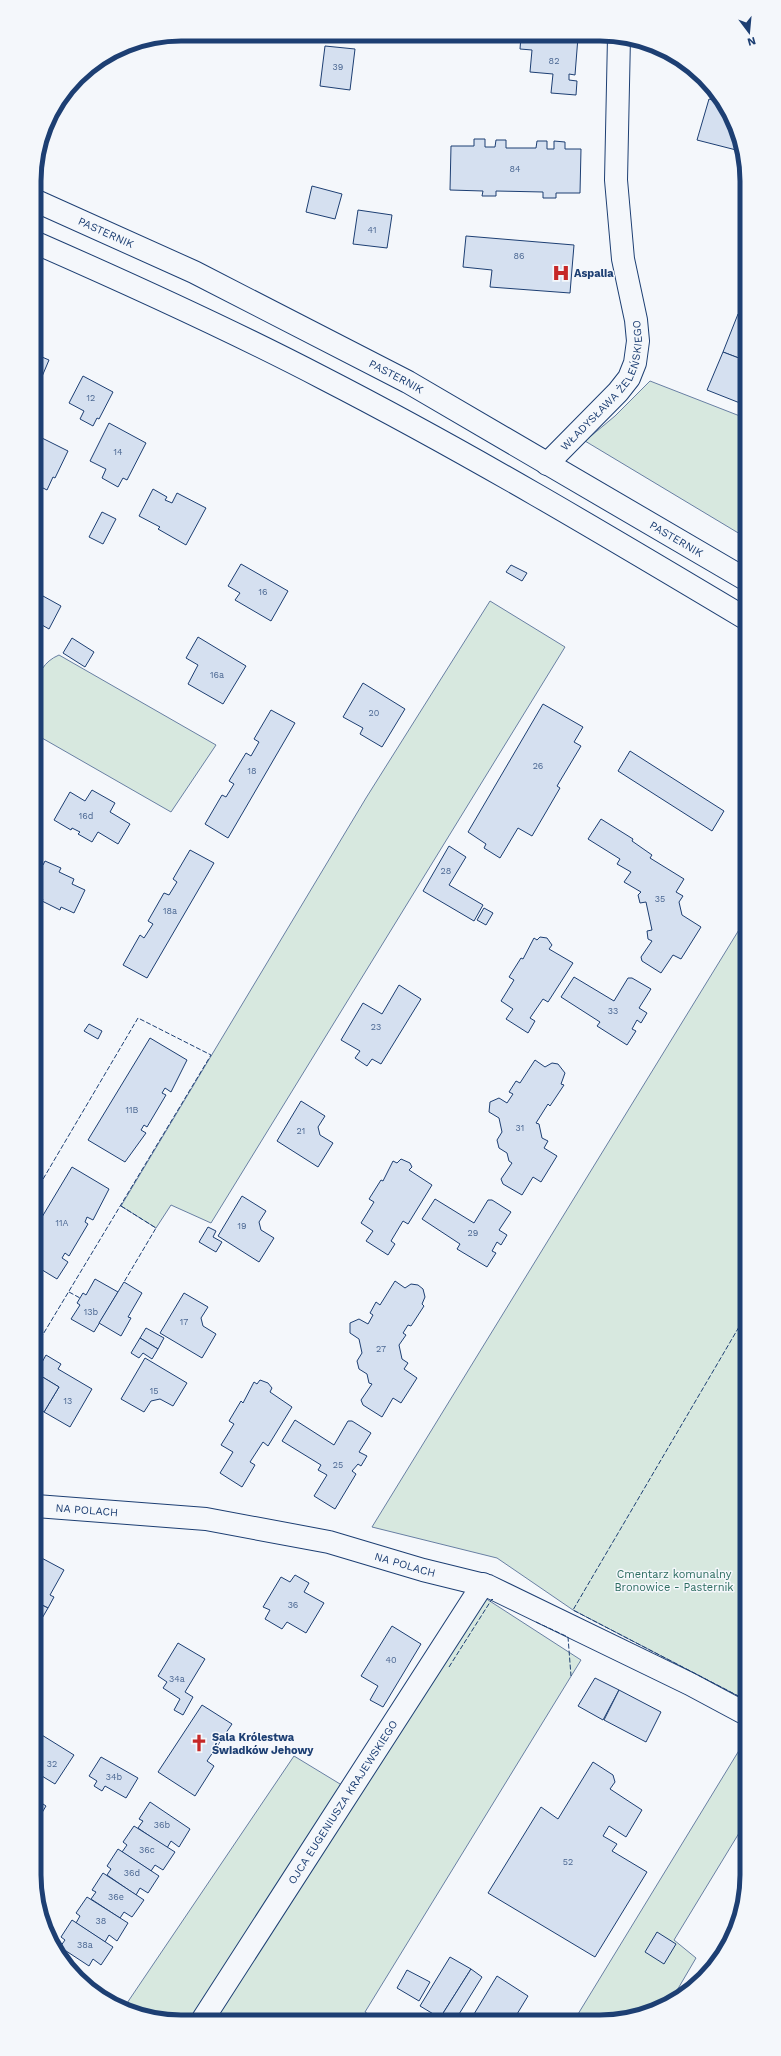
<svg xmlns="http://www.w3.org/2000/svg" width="781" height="2056" viewBox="0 0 781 2056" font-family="'Work Sans',sans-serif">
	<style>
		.green { fill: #d7e8df; stroke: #687fa3 }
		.building { fill: #d5e0f0; stroke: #1d3f73 }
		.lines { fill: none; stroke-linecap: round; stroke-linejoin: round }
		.street-casing { stroke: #1d3f73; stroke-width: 24 }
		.primary-casing { stroke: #1d3f73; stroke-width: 24 }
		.street { stroke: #f4f7fb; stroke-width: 22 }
		.primary { stroke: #f4f7fb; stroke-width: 22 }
		.fence { stroke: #1d3f73; stroke-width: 1; stroke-dasharray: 5 2; stroke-linecap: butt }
		.labels { text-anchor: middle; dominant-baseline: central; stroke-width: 3; stroke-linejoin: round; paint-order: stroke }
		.number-label { font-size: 9px; fill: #4b6792 }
		.street-label { font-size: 11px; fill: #1d3f73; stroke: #f4f7fb }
		.poi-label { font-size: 11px; font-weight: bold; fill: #1d3f73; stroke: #f4f7fb; text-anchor: start }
		.park-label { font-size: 11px; fill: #2c6c60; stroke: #f4f7fb }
		.rim { fill: none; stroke: #1d3f73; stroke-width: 5 }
	</style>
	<rect width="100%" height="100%" fill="#f4f7fb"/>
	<g class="green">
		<polygon points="650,381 745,418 745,537 585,441 615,416"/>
		<polygon points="490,601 565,647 211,1223 171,1205 156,1228 121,1206 366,798"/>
		<path d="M59 655 216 745 171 812 35 734C35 706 28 668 59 655Z"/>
		<polygon points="745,920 746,1700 573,1610 497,1558 372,1527"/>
		<polygon points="468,1587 581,1660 365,2012 376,2019 152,2019 123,2009 294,1756 345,1787"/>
		<polygon points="746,1739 747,1820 674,1940 696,1958 669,2004 629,2019 575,2019"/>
	</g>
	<g class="building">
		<polygon points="521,36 578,37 575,75 569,74 569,80 577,81 576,95 551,93 553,74 530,72 532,50 520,49"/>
		<polygon points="325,46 355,49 350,90 320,86"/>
		<polygon points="709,99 722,102 732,116 744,152 697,140"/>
		<polygon points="474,139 485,139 485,147 495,147 496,140 506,140 506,148 536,148 537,141 547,141 547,149 554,149 554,141 565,142 565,149 581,149 580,193 556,193 556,198 543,198 543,192 496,191 496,196 482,196 483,191 450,190 451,146 474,146"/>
		<polygon points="742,151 744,152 744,167 738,166"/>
		<polygon points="312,186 342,194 335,219 306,212"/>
		<polygon points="358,210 392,215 387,248 353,244"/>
		<polygon points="466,236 574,245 570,293 490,287 492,270 463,267"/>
		<polygon points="738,314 744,316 744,360 723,352"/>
		<polygon points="723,352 744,360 745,405 707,390"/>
		<polygon points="35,354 49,360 35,393"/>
		<polygon points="83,376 113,392 99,419 97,418 93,426 80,419 84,411 69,403"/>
		<polygon points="109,423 146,443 127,480 123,478 118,487 102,478 106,469 90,461"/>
		<polygon points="42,438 68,451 55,478 53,477 47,490 35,484 35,454"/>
		<polygon points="153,489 167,497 165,500 172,503 177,493 206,508 186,545 158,529 160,527 139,516"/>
		<polygon points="102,512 116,519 103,544 89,537"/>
		<polygon points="241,564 288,591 271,621 235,600 240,593 228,586"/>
		<polygon points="511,565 527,573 522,581 506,572"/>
		<polygon points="43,596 61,606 49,629 35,621 35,612"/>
		<polygon points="198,637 246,666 223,704 188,684 198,665 186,658"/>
		<polygon points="72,638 94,652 85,667 63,653"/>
		<polygon points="363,683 405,709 382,747 360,734 363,728 343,717"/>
		<polygon points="543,704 583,727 574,742 581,746 557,786 560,788 532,836 518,828 500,858 484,848 486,844 468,832"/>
		<polygon points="271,710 295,723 228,838 205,824 222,795 226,797 234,784 229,781 246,753 251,756 259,742 254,739"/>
		<polygon points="630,751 724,811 712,831 618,771"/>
		<polygon points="92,790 115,803 110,812 130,824 118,844 98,832 92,842 78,834 80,832 72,828 71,830 54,820 70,792 85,801"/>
		<polygon points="601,819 633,839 632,841 652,855 650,858 684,879 676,892 683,896 679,902 682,915 701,927 681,959 673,955 661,973 642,961 641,957 652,941 648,939 647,931 652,930 646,902 640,903 638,895 641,892 624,882 631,872 617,864 620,859 588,839"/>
		<polygon points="449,846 466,857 449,885 483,905 474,921 423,891"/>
		<polygon points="190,850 214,863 147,978 123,965 140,935 144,938 153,924 148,921 164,893 169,895 177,882 173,879"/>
		<polygon points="35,861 43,865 45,861 61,868 59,872 74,879 72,884 85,890 74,913 61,907 60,910 42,901 43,899 35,896"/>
		<polygon points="484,908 493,913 486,925 477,920"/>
		<polygon points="540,937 547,938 552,945 549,949 573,963 548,1002 543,999 530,1018 535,1021 528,1033 506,1019 513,1009 501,1001 514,980 509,977 521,958 523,959 534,938 537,940"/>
		<polygon points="574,977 614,1001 628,978 632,978 651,989 639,1008 647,1013 641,1023 637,1020 632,1029 636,1031 627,1045 597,1026 600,1022 561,997"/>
		<polygon points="399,985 421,999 381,1064 372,1059 367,1066 355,1058 360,1051 341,1040 363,1003 382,1014"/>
		<polygon points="89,1024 102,1031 98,1039 84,1031"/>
		<polygon points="150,1038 187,1060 171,1092 165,1088 162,1093 166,1095 147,1127 144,1125 141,1130 146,1133 125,1162 88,1140"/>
		<polygon points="535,1060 545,1067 552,1063 558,1064 565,1073 561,1084 564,1085 550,1106 548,1104 536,1123 539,1124 542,1138 548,1141 544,1148 557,1156 541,1182 533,1177 522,1195 503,1184 501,1179 512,1163 509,1161 507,1153 499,1148 497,1140 502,1132 499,1118 489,1112 490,1102 499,1098 507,1103 513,1094 509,1092 516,1081 520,1083"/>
		<polygon points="301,1101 325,1116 318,1127 320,1135 333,1143 318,1167 277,1141"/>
		<polygon points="401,1159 410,1163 412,1167 409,1170 432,1185 408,1224 403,1221 391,1241 395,1244 388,1255 366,1241 373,1231 361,1223 374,1202 369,1199 381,1180 383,1181 393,1161 397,1163"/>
		<polygon points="72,1167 109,1189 93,1220 87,1217 85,1222 88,1224 69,1256 65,1253 62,1258 68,1262 57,1279 39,1268 38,1270 36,1268 36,1227"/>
		<polygon points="242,1196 266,1211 259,1222 261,1230 274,1238 259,1262 218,1236"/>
		<polygon points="435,1199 474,1223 488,1200 492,1200 511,1212 499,1230 507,1235 501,1245 497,1242 492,1251 496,1253 487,1267 457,1249 460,1244 422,1219"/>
		<polygon points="208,1227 216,1231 213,1237 222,1242 216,1252 199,1242"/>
		<polygon points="95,1279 118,1292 94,1332 71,1319 80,1305 77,1303 83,1293 86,1295"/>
		<polygon points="395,1281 405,1288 411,1284 418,1285 423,1289 425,1297 422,1304 424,1306 411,1326 408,1325 403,1333 406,1335 399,1345 402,1359 408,1363 404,1369 417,1378 401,1403 393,1398 382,1417 363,1405 361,1400 372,1384 369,1383 367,1374 359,1369 357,1361 362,1353 359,1339 350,1333 350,1323 359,1319 368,1324 373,1315 370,1313 376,1302 380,1305"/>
		<polygon points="124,1282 142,1293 128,1317 131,1318 121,1336 99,1323"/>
		<polygon points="184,1293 208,1307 201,1318 203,1326 216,1334 202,1358 160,1333"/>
		<polygon points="146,1328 164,1338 158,1349 140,1338"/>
		<polygon points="140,1338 158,1349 152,1359 143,1353 139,1358 131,1353"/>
		<polygon points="46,1355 61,1364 58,1369 92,1389 70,1427 44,1412 59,1387 36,1373"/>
		<polygon points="145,1358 187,1383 173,1406 160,1399 151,1401 144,1412 121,1399"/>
		<polygon points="36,1373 59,1387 44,1412 36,1407"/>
		<polygon points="260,1380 268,1383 272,1388 270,1392 292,1407 268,1446 263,1442 250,1462 255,1465 242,1487 220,1473 233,1452 221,1445 234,1424 229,1421 241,1401 243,1403 254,1382 257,1384"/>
		<polygon points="295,1420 334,1445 348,1421 352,1421 371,1433 359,1452 367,1456 361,1466 358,1464 352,1471 356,1474 335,1509 314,1496 327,1475 318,1470 321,1465 282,1441"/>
		<polygon points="36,1555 64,1570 50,1595 54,1597 48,1608 36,1602"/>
		<polygon points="295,1575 309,1583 304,1592 324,1603 306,1633 287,1622 282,1629 265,1619 270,1610 263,1607 281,1577 290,1582"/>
		<polygon points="36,1602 48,1608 41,1620 36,1618"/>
		<polygon points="392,1626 421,1644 383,1707 370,1700 378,1686 361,1676"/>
		<polygon points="178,1643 205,1659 185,1692 193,1697 183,1715 174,1710 180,1699 163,1688 167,1682 158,1676"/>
		<polygon points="595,1678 619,1690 603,1720 578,1706"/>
		<polygon points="619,1690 661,1712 646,1742 604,1720"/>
		<polygon points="202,1705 232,1724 207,1761 214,1766 195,1796 158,1772"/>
		<polygon points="37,1732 74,1755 55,1784 37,1773"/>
		<polygon points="101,1757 138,1778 126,1798 105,1786 102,1791 94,1786 97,1781 89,1776"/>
		<polygon points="593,1762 613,1775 615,1782 610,1789 642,1810 626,1837 609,1826 603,1836 617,1844 612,1851 647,1872 595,1957 488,1893 541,1807 558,1819"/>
		<polygon points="37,1800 46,1806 37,1821"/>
		<polygon points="150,1802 190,1829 179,1847 171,1841 167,1848 138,1828 143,1821 139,1819"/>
		<polygon points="134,1826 175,1852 163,1870 155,1865 151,1871 122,1852 127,1845 123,1842"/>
		<polygon points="118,1849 159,1876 148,1893 140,1888 136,1895 107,1875 111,1869 107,1866"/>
		<polygon points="103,1873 144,1900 132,1917 124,1912 120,1918 91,1899 96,1892 92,1890"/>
		<polygon points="87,1897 128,1923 117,1941 109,1935 105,1942 76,1923 80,1916 76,1913"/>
		<polygon points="72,1920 113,1947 101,1965 93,1959 89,1966 60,1947 65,1940 61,1937"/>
		<polygon points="657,1932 676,1944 664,1964 645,1952"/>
		<polygon points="450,1957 471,1969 440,2018 420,2006"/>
		<polygon points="471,1969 482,1977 456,2019 440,2018"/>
		<polygon points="407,1970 430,1982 419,2001 397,1988"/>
		<polygon points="497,1976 528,1996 514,2019 471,2019"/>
	</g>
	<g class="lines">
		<g class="street-casing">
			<g id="street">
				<path id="s1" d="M547 464 618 392 629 378 635 363 638 341 636 320 623 259 616 180 619 37"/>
				<path id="s2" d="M36 1506 206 1519 329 1542 423 1570 488 1586 690 1684 746 1714"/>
				<path id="s3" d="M203 2019 483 1584"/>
			</g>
		</g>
		<g class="primary-casing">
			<g id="primary">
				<path id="s4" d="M34 200 194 272 408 382 745 579"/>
				<path d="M34 242C132 285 229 329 323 378 467 452 606 535 745 618"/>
			</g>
		</g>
		<use href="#street" class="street"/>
		<use href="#primary" class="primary"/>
		<g class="fence">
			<polyline points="36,1191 138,1018 211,1055 36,1346"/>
			<polyline points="121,1206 156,1228 124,1282"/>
			<polyline points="69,1292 80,1298"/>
			<polyline points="746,1315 573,1610 746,1700"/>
			<polyline points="536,1622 568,1637 571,1676"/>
			<polyline points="449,1667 492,1599 493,1600"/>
		</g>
	</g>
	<defs>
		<g id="hospital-bare" transform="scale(1.38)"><path d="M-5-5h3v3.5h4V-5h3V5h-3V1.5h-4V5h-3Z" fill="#c62828" stroke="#f4f7fb" stroke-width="2.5" paint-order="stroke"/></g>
		<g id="church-bare" transform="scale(1.38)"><path d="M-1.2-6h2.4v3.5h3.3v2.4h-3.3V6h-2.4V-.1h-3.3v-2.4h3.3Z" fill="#c62828" stroke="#f4f7fb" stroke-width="2.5" paint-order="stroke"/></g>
	</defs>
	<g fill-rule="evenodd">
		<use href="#hospital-bare" x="561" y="273"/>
		<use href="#church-bare" x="199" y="1743"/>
	</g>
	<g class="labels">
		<g class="number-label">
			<text x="554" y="61">82</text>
			<text x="338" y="67">39</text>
			<text x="515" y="169">84</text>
			<text x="372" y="230">41</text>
			<text x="519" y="256">86</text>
			<text x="91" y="398">12</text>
			<text x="118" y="452">14</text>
			<text x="263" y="592">16</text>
			<text x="217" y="675">16a</text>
			<text x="374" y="713">20</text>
			<text x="538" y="766">26</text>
			<text x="252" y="771">18</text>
			<text x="86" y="816">16d</text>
			<text x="446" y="871">28</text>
			<text x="660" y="899">35</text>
			<text x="170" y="911">18a</text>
			<text x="613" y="1011">33</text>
			<text x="376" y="1027">23</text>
			<text x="132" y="1110">11B</text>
			<text x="520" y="1128">31</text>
			<text x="301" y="1131">21</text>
			<text x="62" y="1223">11A</text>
			<text x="242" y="1226">19</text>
			<text x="473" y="1233">29</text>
			<text x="91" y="1312">13b</text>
			<text x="184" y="1322">17</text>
			<text x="381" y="1349">27</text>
			<text x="154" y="1391">15</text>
			<text x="68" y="1401">13</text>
			<text x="338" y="1465">25</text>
			<text x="293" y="1605">36</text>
			<text x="391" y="1660">40</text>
			<text x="177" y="1679">34a</text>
			<text x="52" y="1764">32</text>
			<text x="114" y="1777">34b</text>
			<text x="162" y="1825">36b</text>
			<text x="147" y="1850">36c</text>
			<text x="568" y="1862">52</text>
			<text x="132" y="1873">36d</text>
			<text x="116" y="1897">36e</text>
			<text x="101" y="1921">38</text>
			<text x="85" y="1945">38a</text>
		</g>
		<g class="street-label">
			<text stroke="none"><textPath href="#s4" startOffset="79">PASTERNIK</textPath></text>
			<text stroke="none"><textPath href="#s4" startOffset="403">PASTERNIK</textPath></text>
			<text stroke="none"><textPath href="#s1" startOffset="100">WŁADYSŁAWA ŻELEŃSKIEGO</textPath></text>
			<text stroke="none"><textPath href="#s4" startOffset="727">PASTERNIK</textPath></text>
			<text stroke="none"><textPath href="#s2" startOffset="51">NA POLACH</textPath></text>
			<text stroke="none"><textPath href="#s2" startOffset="375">NA POLACH</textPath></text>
			<text stroke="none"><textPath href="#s3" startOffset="258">OJCA EUGENIUSZA KRAJEWSKIEGO</textPath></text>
		</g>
		<g class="poi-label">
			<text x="574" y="273">Aspalia</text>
			<text x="212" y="1737">Sala Królestwa<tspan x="212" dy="13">Świadków Jehowy</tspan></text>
		</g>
		<g class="park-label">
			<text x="674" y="1574">Cmentarz komunalny<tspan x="674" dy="13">Bronowice - Pasternik</tspan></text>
		</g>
	</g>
	<path d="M0 0H781V2056H0ZM181 41H600A140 140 0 0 1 740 181V1875A140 140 0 0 1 600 2015H181A140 140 0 0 1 41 1875V181A140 140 0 0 1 181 41Z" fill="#f4f7fb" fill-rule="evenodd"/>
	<path class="rim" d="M181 41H600A140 140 0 0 1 740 181V1875A140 140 0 0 1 600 2015H181A140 140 0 0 1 41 1875V181A140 140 0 0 1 181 41Z"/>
	<g transform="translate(749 32) rotate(164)" stroke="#f4f7fb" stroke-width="3" paint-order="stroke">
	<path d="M0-3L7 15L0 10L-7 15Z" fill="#1d3f73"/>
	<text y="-6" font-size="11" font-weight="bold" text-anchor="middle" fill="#1d3f73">N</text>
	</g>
</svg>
